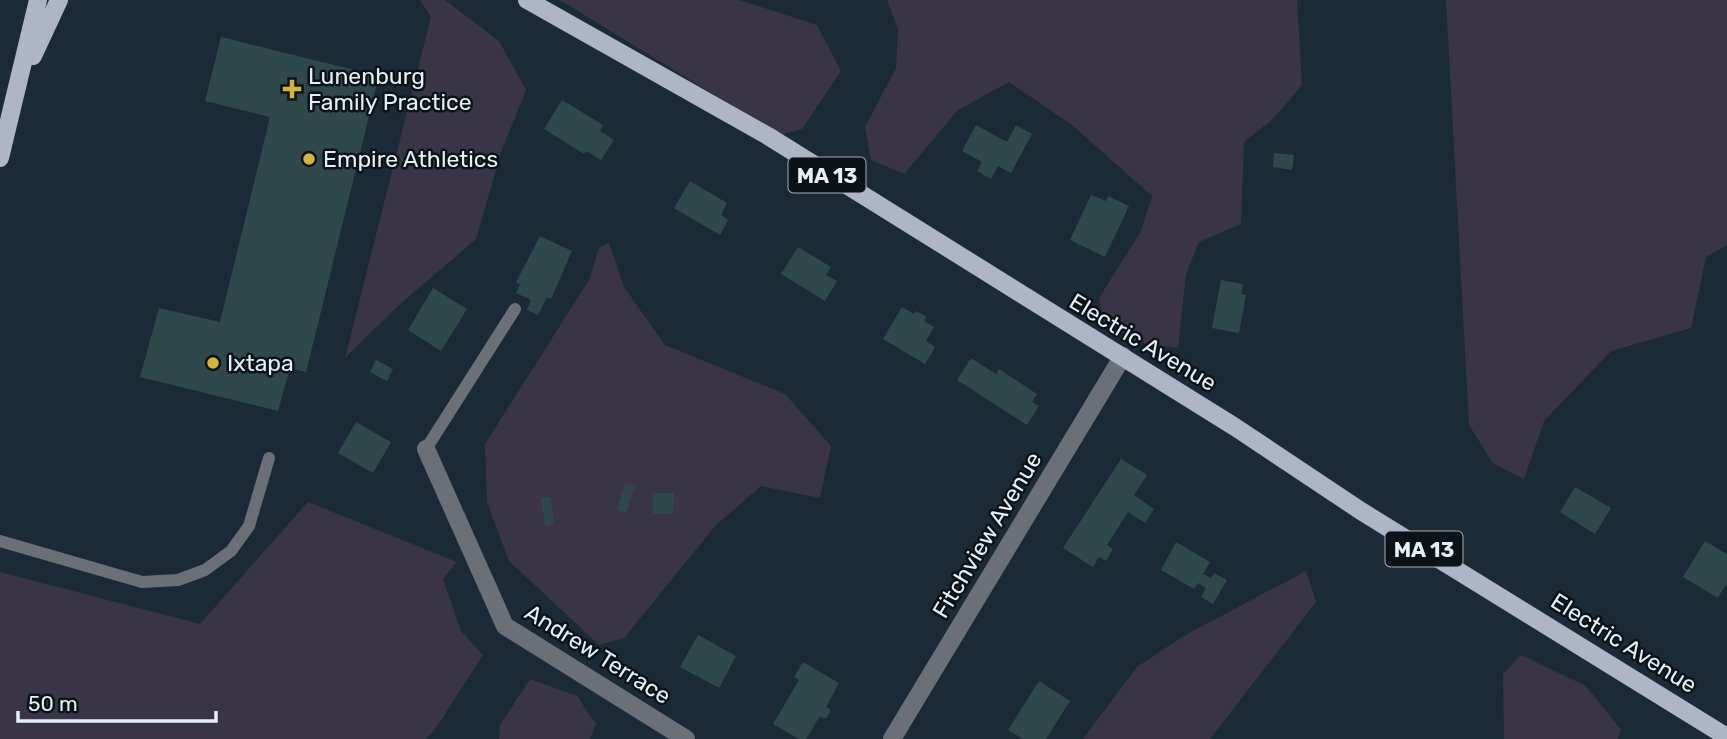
<svg xmlns="http://www.w3.org/2000/svg" width="1727" height="739" viewBox="0 0 1727 739" font-family="Rubik,sans-serif">
	<style>
		.green { fill: #393547 }
		.building { fill: #2e484c }
		.lines { fill: none; stroke-linecap: round; stroke-linejoin: round }
		.service { stroke: #6b6f78; stroke-width: 12 }
		.minor { stroke: #6b6f78; stroke-width: 18 }
		.primary { stroke: #aeb5c7; stroke-width: 18 }
		.poi-dot { fill: #d7b434; stroke: #0b1318; stroke-width: 2.5 }
		.labels { text-anchor: middle; dominant-baseline: central; stroke-width: 5; stroke-linejoin: round; paint-order: stroke }
		.shield { fill: #0b1318; stroke: #a4aeb5; stroke-width: 2 }
		.shield-label { font-size: 21px; font-weight: bold; fill: #e5f0f8 }
		.poi-label { font-size: 23px; fill: #e5f0f8; stroke: #0b1318; text-anchor: start }
		.street-label { font-size: 23px; fill: #e5f0f8; stroke: #0b1318 }
	</style>
	<rect width="100%" height="100%" fill="#1a2b37"/>
	<g class="green">
		<polygon points="420,0 445,0 499,41 526,90 501,152 476,239 399,305 345,358 431,17"/>
		<polygon points="560,0 739,0 817,25 841,71 802,129 780,135"/>
		<polygon points="887,0 1297,0 1302,85 1273,119 1244,142 1241,224 1199,242 1186,274 1178,348 1136,342 1104,322 1099,298 1141,231 1152,196 1072,125 1009,82 958,110 904,174 871,160 865,127 896,68 898,29"/>
		<polygon points="1446,0 1727,0 1727,245 1706,257 1691,328 1611,351 1544,421 1524,479 1493,463 1469,425"/>
		<polygon points="609,243 624,287 665,345 785,394 831,446 820,498 761,486 716,525 624,638 599,645 509,561 487,502 485,444 589,280 599,248"/>
		<polygon points="308,502 457,562 443,579 461,631 483,655 434,731 425,739 0,739 0,572 200,624"/>
		<polygon points="1306,571 1316,602 1210,739 1083,739 1137,667 1182,637"/>
		<polygon points="1521,655 1586,686 1621,730 1618,739 1504,739 1503,674"/>
		<polygon points="530,679 577,696 596,724 590,739 499,739 500,725"/>
	</g>
	<g class="building">
		<polygon points="221,37 379,76 306,372 290,368 278,411 140,377 159,308 220,322 270,117 205,101"/>
		<polygon points="562,100 603,125 600,131 614,140 601,160 586,151 584,154 544,129"/>
		<polygon points="976,125 1007,142 1016,125 1032,134 1011,173 998,166 991,179 977,171 982,162 962,151"/>
		<polygon points="1274,153 1294,155 1292,170 1273,167"/>
		<polygon points="690,181 727,203 721,215 728,220 720,235 674,208"/>
		<polygon points="1091,195 1106,201 1108,196 1129,206 1105,257 1070,240"/>
		<polygon points="540,236 572,251 551,299 547,297 538,315 527,310 531,300 516,293 520,284 516,282"/>
		<polygon points="798,247 831,267 826,275 837,281 825,301 781,274"/>
		<polygon points="1221,280 1243,284 1241,294 1246,295 1239,333 1212,328"/>
		<polygon points="433,288 467,309 441,351 408,330"/>
		<polygon points="902,307 914,314 916,311 926,316 924,321 934,327 926,341 935,347 925,364 883,339"/>
		<polygon points="971,358 996,374 999,369 1037,394 1032,402 1039,406 1027,425 957,380"/>
		<polygon points="376,360 393,369 387,381 370,372"/>
		<polygon points="356,422 391,442 373,473 338,453"/>
		<polygon points="1121,459 1147,475 1134,495 1154,509 1145,523 1128,512 1107,545 1113,549 1106,561 1099,557 1093,567 1063,548"/>
		<polygon points="625,483 635,487 626,513 617,510"/>
		<polygon points="1575,487 1611,508 1595,534 1560,512"/>
		<polygon points="653,493 674,493 673,514 653,514"/>
		<polygon points="551,497 554,525 545,526 541,498"/>
		<polygon points="1705,541 1727,554 1727,583 1718,598 1683,577"/>
		<polygon points="1176,542 1210,562 1203,574 1211,578 1214,573 1227,580 1213,604 1201,597 1206,588 1198,583 1194,589 1161,570"/>
		<polygon points="698,635 736,656 719,688 680,667"/>
		<polygon points="803,662 839,683 826,707 831,710 826,719 820,716 806,739 799,739 773,724 799,680 794,677"/>
		<polygon points="1039,681 1070,701 1046,739 1023,739 1008,730"/>
	</g>
	<g class="lines">
		<g class="service">
			<polyline points="426,449 515,309"/>
			<polyline points="0,541 142,582 178,580 205,570 231,551 249,526 269,458"/>
		</g>
		<g class="minor">
			<polyline points="426,449 505,626 686,739"/>
			<polyline points="892,739 1123,356"/>
		</g>
		<g class="primary">
			<polyline points="527,0 768,136 1235,427 1361,511 1727,737"/>
			<polyline points="33,56 59,0"/>
			<polyline points="0,158 38,0"/>
		</g>
	</g>
	<g class="poi-dot">
		<path d="M288.5 78.5h7v7h7v7h-7v7h-7v-7h-7v-7h7z"/>
		<circle cx="309" cy="159" r="7"/>
		<circle cx="213" cy="363" r="7"/>
	</g>
	<g class="labels">
		<g class="shield">
			<rect x="788.5" y="157.5" width="77" height="35" rx="5"/>
			<rect x="1385.5" y="531.5" width="77" height="35" rx="5"/>
		</g>
		<g class="shield-label">
			<text x="827" y="175">MA 13</text>
			<text x="1424" y="549">MA 13</text>
		</g>
		<g class="poi-label">
			<text x="308" y="76">Lunenburg<tspan x="308" dy="26">Family Practice</tspan></text>
			<text x="323" y="159">Empire Athletics</text>
			<text x="227" y="363">Ixtapa</text>
		</g>
		<g class="street-label">
			<text transform="translate(1143 342) rotate(31)">Electric Avenue</text>
			<text transform="translate(987 535) rotate(-59)">Fitchview Avenue</text>
			<text transform="translate(1624 643) rotate(32)">Electric Avenue</text>
			<text transform="translate(598 654) rotate(32)">Andrew Terrace</text>
		</g>
	</g>
	<path d="M18 711v10h198v-10" fill="none" stroke="#e5f0f8" stroke-width="3.5"/>
	<text x="28" y="711" font-size="21" fill="#e5f0f8" stroke="#0b1318" stroke-width="5" paint-order="stroke">50 m</text>
</svg>
